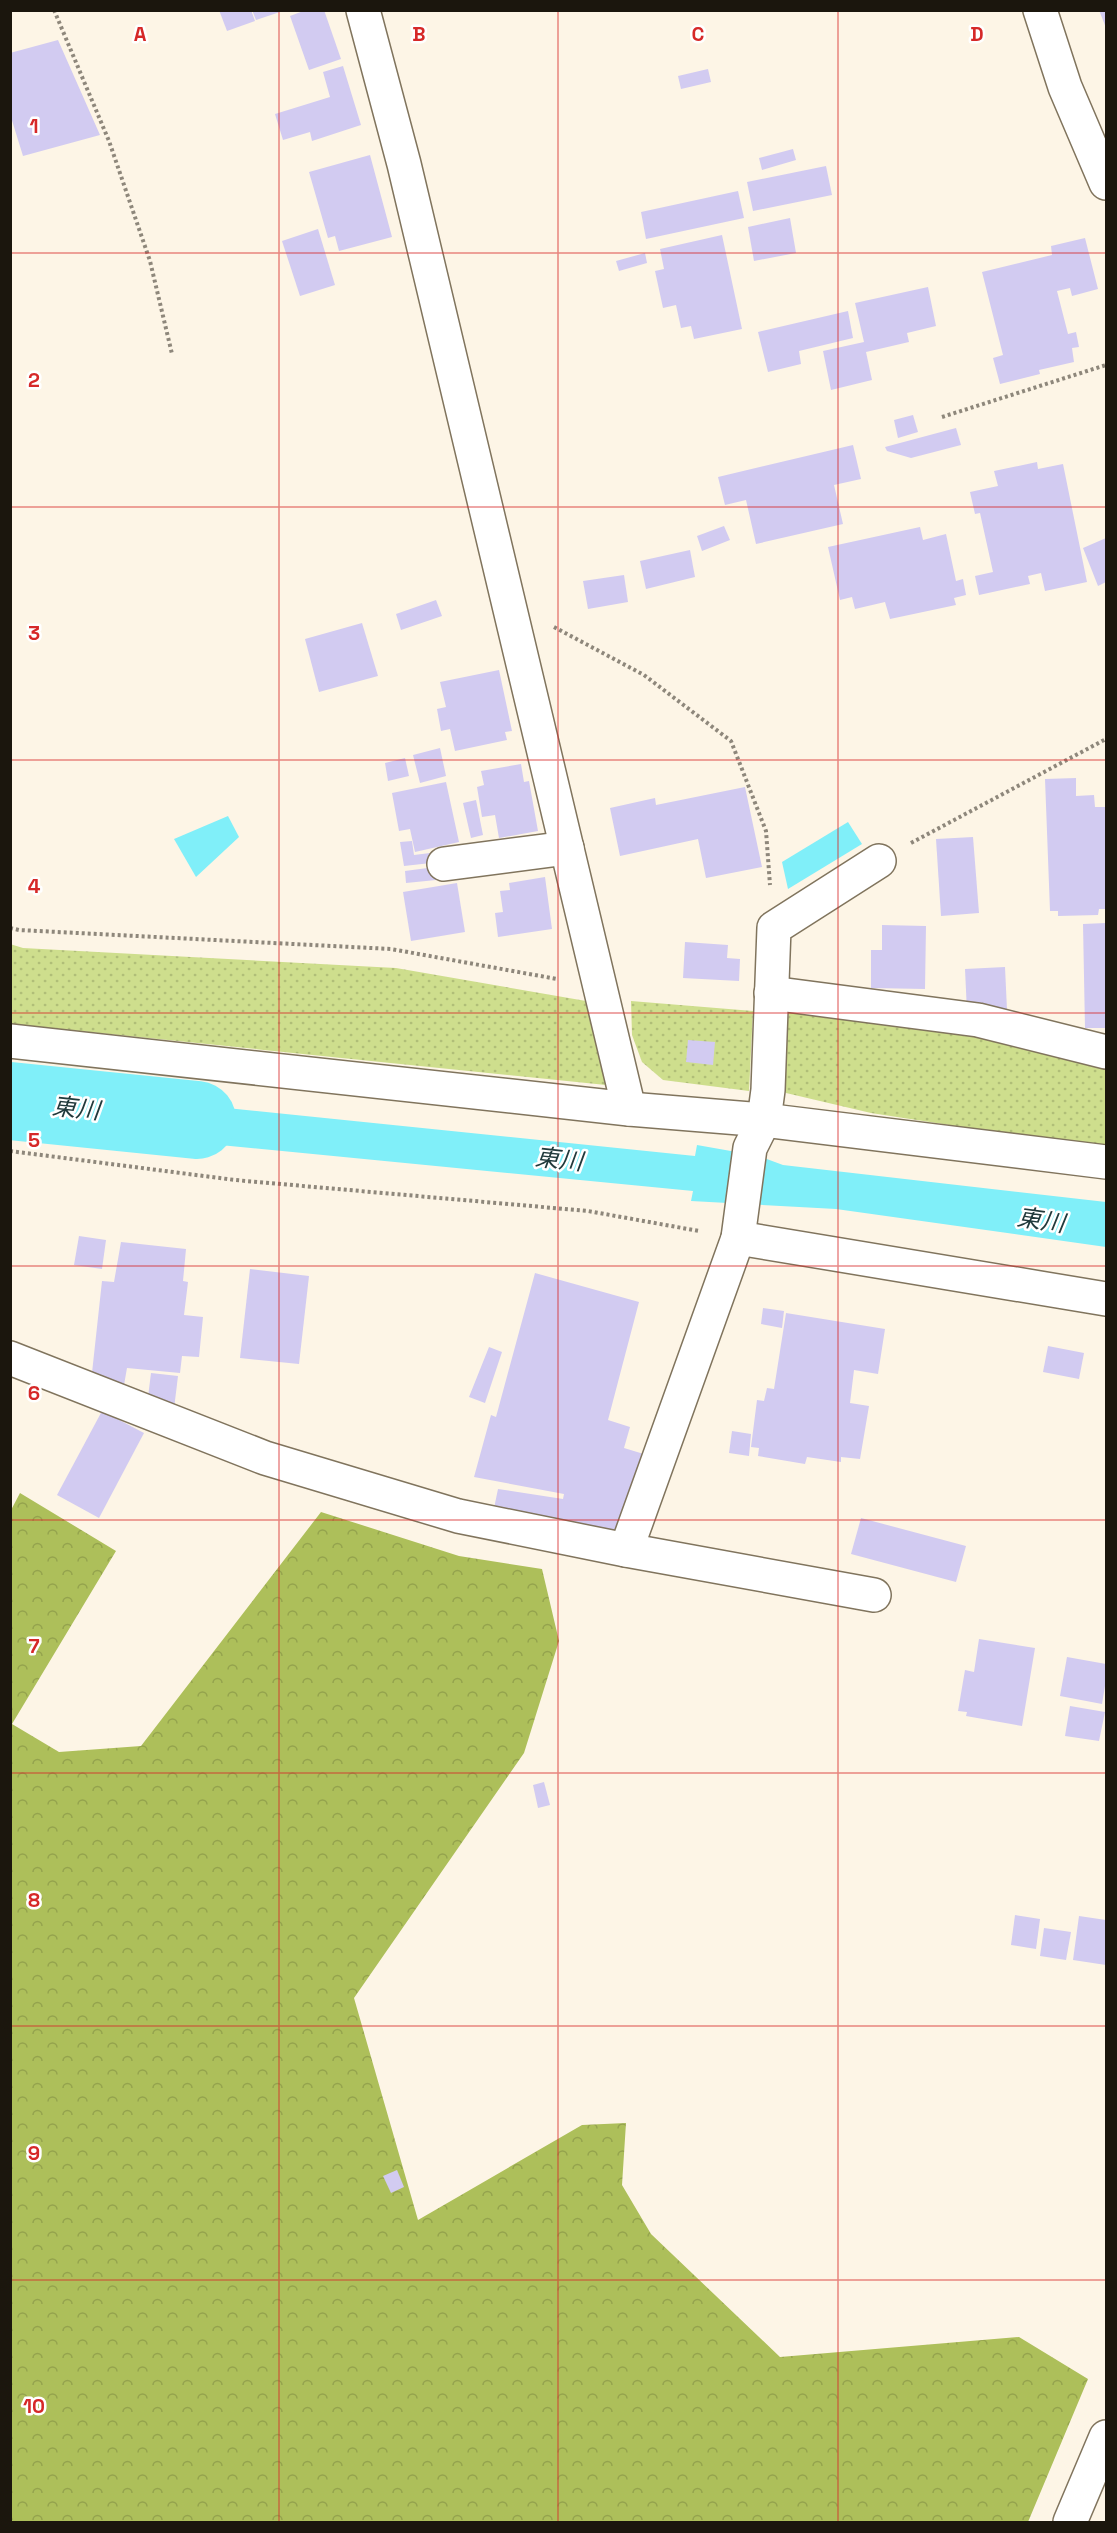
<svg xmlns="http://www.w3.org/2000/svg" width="1117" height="2533" viewBox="0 0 1117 2533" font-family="'Space Grotesk','Noto Sans JP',sans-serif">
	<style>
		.grass { fill: url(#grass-dots) }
		.forest { fill: url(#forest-crowns) }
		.water { fill: #80eff9 }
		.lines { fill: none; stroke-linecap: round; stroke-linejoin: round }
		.river { stroke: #80eff9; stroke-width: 78 }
		.building { fill: #d2cbf1 }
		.minor-casing { stroke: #80745d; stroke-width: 36 }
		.primary-casing { stroke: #80745d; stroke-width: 36 }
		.path { stroke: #8e877b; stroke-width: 4; stroke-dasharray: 3 3; stroke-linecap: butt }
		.minor { stroke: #fff; stroke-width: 33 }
		.primary { stroke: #fff; stroke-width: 33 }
		.grid { fill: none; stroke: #d62828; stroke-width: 1.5; stroke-opacity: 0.55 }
		.labels { text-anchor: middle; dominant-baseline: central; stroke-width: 5; stroke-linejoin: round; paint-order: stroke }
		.water-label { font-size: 24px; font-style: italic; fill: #213a3c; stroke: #fff }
		.grid-label { font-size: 20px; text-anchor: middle; font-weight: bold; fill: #d62828; stroke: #fff; stroke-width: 5; stroke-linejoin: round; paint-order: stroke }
	</style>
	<defs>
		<pattern id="grass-dots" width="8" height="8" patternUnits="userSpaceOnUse" patternTransform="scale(1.5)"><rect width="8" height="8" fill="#cede8d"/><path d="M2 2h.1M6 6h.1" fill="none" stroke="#b0be78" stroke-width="1.8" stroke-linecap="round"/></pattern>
		<pattern id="forest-crowns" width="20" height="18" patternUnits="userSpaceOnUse" patternTransform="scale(1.5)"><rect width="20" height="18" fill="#adbf5a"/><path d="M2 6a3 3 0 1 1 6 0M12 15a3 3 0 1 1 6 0" fill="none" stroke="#94a34d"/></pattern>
	</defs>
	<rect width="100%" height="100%" fill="#fdf5e6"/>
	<g class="grass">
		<polygon points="10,944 23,948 396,968 586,1001 606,1085 11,1024"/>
		<polygon points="631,1001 753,1011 749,1091 663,1080 642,1062 632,1035"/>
		<polygon points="790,1006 984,1034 1106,1062 1106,1149 871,1113 786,1093 778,1082"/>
	</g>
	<polygon class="forest" points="20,1493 116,1551 12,1724 59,1752 141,1746 321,1512 459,1556 542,1569 559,1641 524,1753 354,1998 418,2220 582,2125 626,2123 622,2185 651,2234 780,2357 1019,2337 1088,2379 1028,2522 11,2522 10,1512"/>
	<g class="water">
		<polygon points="228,816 239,837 196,877 174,839"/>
		<polygon points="848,822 862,844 788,889 782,862"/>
		<polygon points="11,1087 74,1093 71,1127 11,1121"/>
		<polygon points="90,1094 695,1156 697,1145 759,1156 783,1165 1106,1202 1106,1247 836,1209 691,1201 693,1191 86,1132"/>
	</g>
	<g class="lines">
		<polyline class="river" points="10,1101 197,1120"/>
	</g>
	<g class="building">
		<polygon points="219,10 251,10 255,21 227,31"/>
		<polygon points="252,10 283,10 283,11 256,20"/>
		<polygon points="306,10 324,10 341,59 309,70 290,16"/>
		<polygon points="1099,10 1106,10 1106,28"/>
		<polygon points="58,40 100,135 23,156 10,114 10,71 12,70 10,53"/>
		<polygon points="343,66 361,125 312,141 310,132 283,140 275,114 330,97 323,72"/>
		<polygon points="708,69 711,82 681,89 678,76"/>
		<polygon points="793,149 796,160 762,170 759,158"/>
		<polygon points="370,155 392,237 339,251 335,236 328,238 309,172"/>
		<polygon points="826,166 832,195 753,211 747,182"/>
		<polygon points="738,191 744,218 646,239 641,212"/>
		<polygon points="790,218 796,253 754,261 748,227"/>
		<polygon points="318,229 335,285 300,296 282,241"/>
		<polygon points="722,235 742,329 694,339 691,326 681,328 676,305 663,308 655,271 664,269 660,249"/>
		<polygon points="1085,238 1098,289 1072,296 1070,288 1057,291 1068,334 1076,332 1079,347 1072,348 1074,362 1039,370 1040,374 1000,384 993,358 1003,355 982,272 1052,255 1051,246"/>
		<polygon points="645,253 647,263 619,271 616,261"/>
		<polygon points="928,287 936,326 907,333 909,342 866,352 872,380 831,390 823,351 864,342 855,303"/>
		<polygon points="848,311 853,338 799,351 801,364 768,372 758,332"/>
		<polygon points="913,415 918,432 898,438 894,420"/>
		<polygon points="956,428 961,445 911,458 887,451 885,447"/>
		<polygon points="853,445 861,479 834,485 843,524 756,544 746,500 725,505 718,477"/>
		<polygon points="1037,462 1038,469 1063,464 1087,582 1045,591 1041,573 1028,576 1030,584 979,595 975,576 993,572 980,513 975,514 970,492 998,486 994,471"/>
		<polygon points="724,526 730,540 702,551 697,536"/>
		<polygon points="920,527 923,540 946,534 956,581 963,579 966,595 954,598 956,605 890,619 885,602 855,609 852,597 840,600 828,547"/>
		<polygon points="1106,538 1106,582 1098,586 1083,548"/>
		<polygon points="690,550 695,577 646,589 640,561"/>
		<polygon points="624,575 628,602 588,609 583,581"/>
		<polygon points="436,600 442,616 401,630 396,614"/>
		<polygon points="362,623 378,676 319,692 305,639"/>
		<polygon points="499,670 512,731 505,732 507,740 455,751 450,729 441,731 437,709 446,707 440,682"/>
		<polygon points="440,748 446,776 420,783 413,755"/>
		<polygon points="405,758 409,776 388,781 385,763"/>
		<polygon points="521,764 524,782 529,781 538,831 499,838 495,815 482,817 477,787 484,785 481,771"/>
		<polygon points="1076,778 1076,796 1094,795 1095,807 1106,807 1106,909 1099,909 1098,915 1058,916 1058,911 1050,911 1045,779"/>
		<polygon points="446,782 459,842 415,852 410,829 399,831 392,793"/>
		<polygon points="745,787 762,867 706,878 698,839 620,856 610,808 655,798 656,805"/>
		<polygon points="476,800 483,835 471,838 463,803"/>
		<polygon points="973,837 979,913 941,916 936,839"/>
		<polygon points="412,841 414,855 438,852 440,862 404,866 400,842"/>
		<polygon points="435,867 436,880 406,883 405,871"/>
		<polygon points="545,877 552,929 498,937 495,913 503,912 500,891 510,890 509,883"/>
		<polygon points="457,883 465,932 411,941 403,892"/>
		<polygon points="1106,923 1106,1028 1085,1028 1083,924"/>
		<polygon points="882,925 926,926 925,989 871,988 871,950 882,950"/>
		<polygon points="685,942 728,945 727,958 740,959 739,981 683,978"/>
		<polygon points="1005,967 1007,1010 967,1012 965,969"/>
		<polygon points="688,1040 715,1042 713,1065 686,1062"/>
		<polygon points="79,1236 106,1240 102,1269 74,1265"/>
		<polygon points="121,1242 186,1249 183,1281 188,1282 184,1315 203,1317 199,1357 182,1356 180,1373 127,1368 124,1385 91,1382 102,1281 114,1282"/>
		<polygon points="250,1269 309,1276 299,1364 240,1358"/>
		<polygon points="535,1273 639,1302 608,1420 630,1427 624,1448 647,1455 620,1537 493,1513 498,1489 563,1499 564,1494 474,1477 491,1415 496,1417"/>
		<polygon points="763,1308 784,1311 782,1328 761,1324"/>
		<polygon points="786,1313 885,1329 878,1374 854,1370 850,1403 869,1406 860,1459 841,1457 841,1462 807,1457 805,1464 758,1456 759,1448 751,1447 757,1400 764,1401 767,1388 774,1389"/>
		<polygon points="1048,1346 1084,1353 1079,1379 1043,1372"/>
		<polygon points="489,1347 502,1352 485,1403 469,1397"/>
		<polygon points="151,1373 178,1376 174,1409 147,1405"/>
		<polygon points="102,1411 144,1433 99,1518 57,1495"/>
		<polygon points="732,1431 751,1434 749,1456 729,1453"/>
		<polygon points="861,1518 966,1546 956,1582 851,1554"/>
		<polygon points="979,1639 1035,1648 1022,1726 966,1716 967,1712 958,1711 965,1670 974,1672"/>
		<polygon points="1067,1657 1106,1664 1106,1680 1102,1704 1060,1696"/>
		<polygon points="1070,1706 1105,1712 1099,1741 1065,1736"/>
		<polygon points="544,1782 550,1805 538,1808 533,1785"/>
		<polygon points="1015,1915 1040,1919 1036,1949 1011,1945"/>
		<polygon points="1079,1916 1106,1920 1106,1965 1073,1960"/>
		<polygon points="1044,1928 1071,1932 1066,1960 1040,1956"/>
		<polygon points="397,2170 404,2187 391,2193 383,2176"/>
	</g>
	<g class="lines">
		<g class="minor-casing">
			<g id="minor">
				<polyline points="363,10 404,164 629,1109"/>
				<polyline points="444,864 567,848"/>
				<polyline points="771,993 978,1020 1106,1052"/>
				<polyline points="10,1041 629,1109 764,1120 1106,1162"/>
				<polyline points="738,1238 1106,1299"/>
				<polyline points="10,1358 265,1458 458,1516 626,1550 874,1595"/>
				<polyline points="626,1550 738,1238 750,1148 764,1120 768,1090 774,928 879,861"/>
			</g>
		</g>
		<g class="primary-casing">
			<g id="primary">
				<polyline points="1040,10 1065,87 1106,183"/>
				<polyline points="1070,2522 1106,2437"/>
			</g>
		</g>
		<g class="path">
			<polyline points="54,10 109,141 150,261 172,354"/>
			<polyline points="942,417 1106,365"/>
			<polyline points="554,627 644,675 731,741 766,831 770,885"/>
			<polyline points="911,843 1106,739"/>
			<polyline points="10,928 19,930 391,949 557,979"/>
			<polyline points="10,1151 235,1180 588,1211 699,1231"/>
		</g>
		<use href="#minor" class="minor"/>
		<use href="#primary" class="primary"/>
	</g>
	<path class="grid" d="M279 10V2522M558 10V2522M838 10V2522M10 253H1106M10 507H1106M10 760H1106M10 1013H1106M10 1266H1106M10 1520H1106M10 1773H1106M10 2026H1106M10 2280H1106"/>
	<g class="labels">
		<g class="water-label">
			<text transform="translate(76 1108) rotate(6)">東川</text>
			<text transform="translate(559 1159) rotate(6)">東川</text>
			<text transform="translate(1041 1220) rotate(8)">東川</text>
		</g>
	</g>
	<g class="grid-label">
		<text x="140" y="41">A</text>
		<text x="419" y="41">B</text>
		<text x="698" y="41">C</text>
		<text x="977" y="41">D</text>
		<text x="34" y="133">1</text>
		<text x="34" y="387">2</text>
		<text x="34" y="640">3</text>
		<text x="34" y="893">4</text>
		<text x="34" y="1147">5</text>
		<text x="34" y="1400">6</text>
		<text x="34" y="1653">7</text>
		<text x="34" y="1907">8</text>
		<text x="34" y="2160">9</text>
		<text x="34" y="2413">10</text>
	</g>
	<rect width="1117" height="2533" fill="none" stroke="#1b160d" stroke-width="24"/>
</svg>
